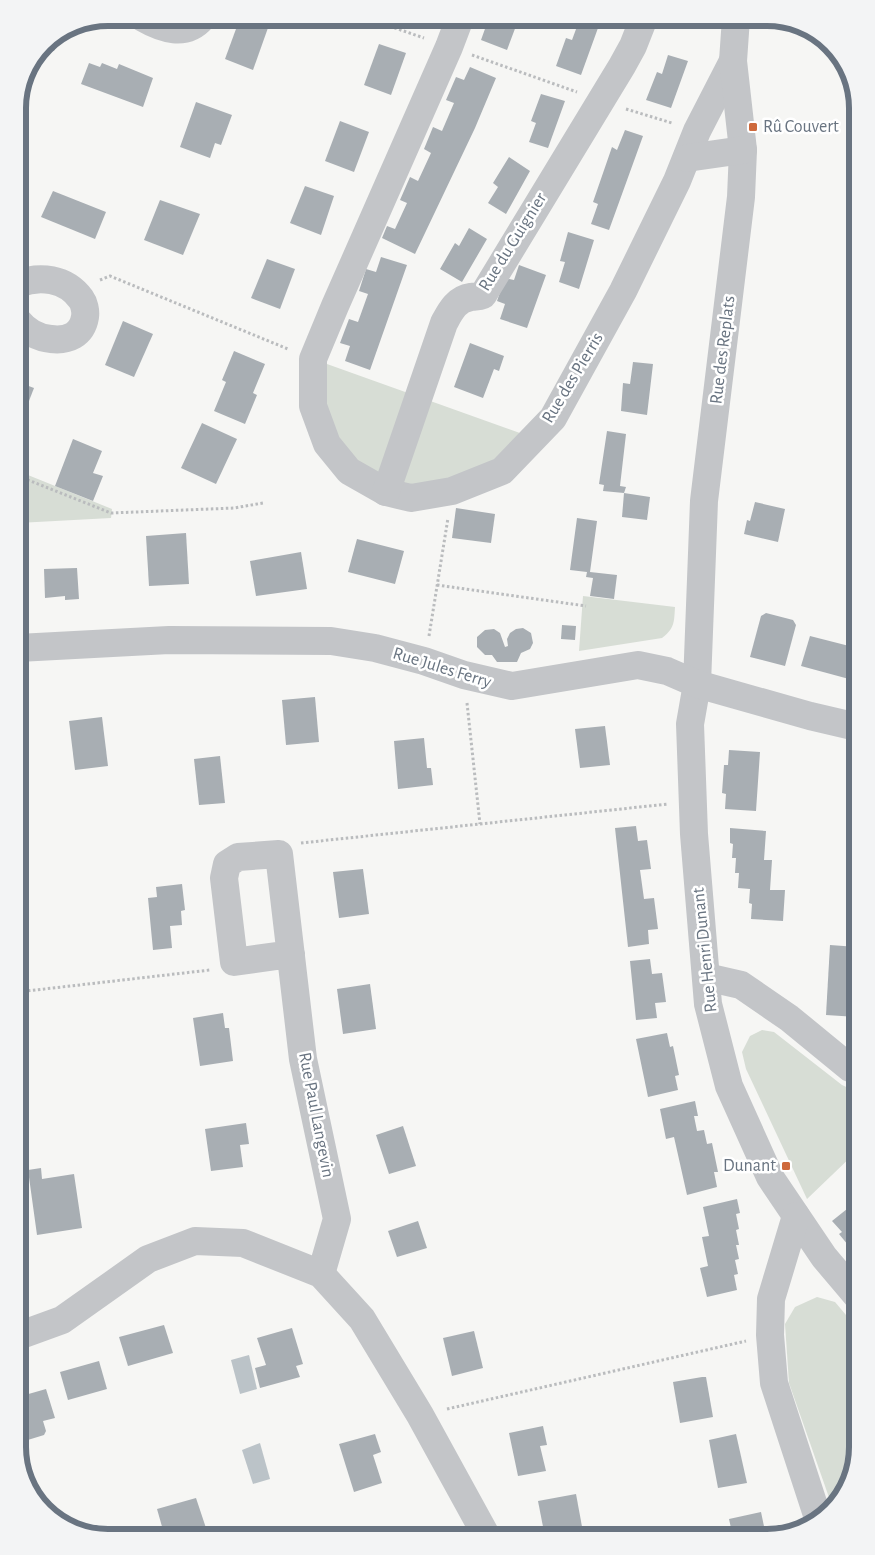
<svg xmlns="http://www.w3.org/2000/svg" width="875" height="1555" viewBox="0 0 875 1555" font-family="'Alegreya Sans',sans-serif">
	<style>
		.green { fill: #d7ddd5 }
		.water { fill: #bbc3c8 }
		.building { fill: #a8aeb3 }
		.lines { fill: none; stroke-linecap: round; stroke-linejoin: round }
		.path { stroke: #babcbe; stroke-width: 3; stroke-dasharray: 2.5 2.5; stroke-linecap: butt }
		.minor { stroke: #c3c5c8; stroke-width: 28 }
		.poi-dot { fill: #ce693c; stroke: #fff; stroke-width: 2 }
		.labels { text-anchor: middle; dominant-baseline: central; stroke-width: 5; stroke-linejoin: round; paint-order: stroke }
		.poi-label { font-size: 18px; fill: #697481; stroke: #fff; text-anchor: start }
		.street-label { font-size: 18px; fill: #697481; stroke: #fff }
		.rim { fill: none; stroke: #697481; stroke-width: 6 }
	</style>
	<rect width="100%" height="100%" fill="#f6f6f4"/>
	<g class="green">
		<polygon points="313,359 534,438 502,471 411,498 327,444"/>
		<polygon points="18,471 112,509 111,518 18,523"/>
		<path d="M583 596 675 607C674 622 675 628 662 638L579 651Z"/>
		<polygon points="762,1030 774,1032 842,1085 857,1092 857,1151 807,1199 746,1069 742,1052 750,1036"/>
		<polygon points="817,1297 835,1302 857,1328 857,1447 842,1497 832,1506 789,1383 785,1324 795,1307"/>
	</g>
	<g class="water">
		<polygon points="249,1355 257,1389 240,1394 231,1360"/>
		<polygon points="260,1443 270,1479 253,1484 242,1450"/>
	</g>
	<g class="building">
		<polygon points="240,18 247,18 269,25 253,70 225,59"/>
		<polygon points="480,18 519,18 507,50 481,40 486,26 478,23"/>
		<polygon points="666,18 687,18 684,28 665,21"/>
		<polygon points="579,21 598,28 581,75 556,66 566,38 572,40"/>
		<polygon points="60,33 54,51 43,47 44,44"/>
		<polygon points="379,44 406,53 391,95 364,85"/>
		<polygon points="668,55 688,61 671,108 646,100 657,72 662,74"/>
		<polygon points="89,63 100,67 102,63 117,69 119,64 153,78 143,107 81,84"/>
		<polygon points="35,64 38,65 24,103 19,101"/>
		<polygon points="470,67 496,78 475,128 415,254 382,238 387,226 395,229 407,203 400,200 410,177 418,181 431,153 424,149 433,127 442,131 454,103 446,100 456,77 464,80"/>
		<polygon points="541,94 565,101 548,148 529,142 536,123 531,121"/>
		<polygon points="196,102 232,115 221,145 215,143 210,158 180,147"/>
		<polygon points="340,121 369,132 354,172 325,161"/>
		<polygon points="625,130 643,136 609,230 591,224 598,204 593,202 612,147 617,150"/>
		<polygon points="509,157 530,171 506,214 488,203 498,187 493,183"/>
		<polygon points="305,186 334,196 321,235 290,223"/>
		<polygon points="53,191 106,212 95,239 41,217"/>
		<polygon points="160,200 200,214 183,255 144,240"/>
		<polygon points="469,228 487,239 462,282 440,269 455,243 459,246"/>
		<polygon points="568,232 594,240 579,289 559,282 565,262 560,261"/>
		<polygon points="381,257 407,265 370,370 345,361 350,346 340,343 349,319 358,322 368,294 359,291 366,269 376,272"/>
		<polygon points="267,259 295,269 280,309 251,298"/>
		<polygon points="519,265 546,275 527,328 500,319 505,304 497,301 505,278 514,280"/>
		<polygon points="123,321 153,334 134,377 105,365"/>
		<polygon points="470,343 504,356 499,371 494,369 483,398 454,387"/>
		<polygon points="234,351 265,364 253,393 257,395 245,424 214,411 226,382 222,380"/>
		<polygon points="633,362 653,364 647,415 621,411 623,383 630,384"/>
		<polygon points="18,382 34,388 22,419 18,417"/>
		<polygon points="202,423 237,439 216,484 181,468"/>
		<polygon points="607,431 626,434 620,486 626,487 624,493 603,491 604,485 599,484"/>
		<polygon points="73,439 102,451 93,473 103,476 93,501 55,486"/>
		<polygon points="624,493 650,497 647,520 622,517"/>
		<polygon points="755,502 785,509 778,542 744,534 747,520 750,521"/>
		<polygon points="456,508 495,514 491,543 452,538"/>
		<polygon points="577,518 597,521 590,572 617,575 614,599 590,596 593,578 586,577 587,572 570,570"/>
		<polygon points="186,533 189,584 149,586 146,536"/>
		<polygon points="357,539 404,551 395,584 348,572"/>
		<polygon points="301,552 307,589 256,596 250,561"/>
		<polygon points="77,568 79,599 65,600 65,596 45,598 44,569"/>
		<polygon points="766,613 793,620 796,625 785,666 750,657 761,616"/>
		<polygon points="562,625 576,626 575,640 561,639"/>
		<polygon points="523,628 531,633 533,643 530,649 521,653 517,662 497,662 492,655 485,655 477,647 477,637 485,630 494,629 500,633 505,647 508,646 507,639 510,633 516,629"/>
		<polygon points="810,636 857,648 849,679 801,666"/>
		<polygon points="315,697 319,742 286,745 282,700"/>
		<polygon points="102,717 108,766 75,770 69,721"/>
		<polygon points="605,726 610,765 580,768 575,729"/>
		<polygon points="424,738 427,768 431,768 433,785 398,789 394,741"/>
		<polygon points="729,750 760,752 756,811 725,809 726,794 722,793 724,765 728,765"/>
		<polygon points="220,756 225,803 199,805 194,759"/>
		<polygon points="636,826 638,841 647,840 651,869 640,870 644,899 654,898 658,929 648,930 649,944 628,947 615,828"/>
		<polygon points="730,828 766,831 764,860 772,860 770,890 785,890 783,921 751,919 752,904 749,903 750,889 738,888 739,873 735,873 736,858 732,858 733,844 730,843"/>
		<polygon points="363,869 369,914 339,918 333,872"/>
		<polygon points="182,884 185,910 181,911 182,925 170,926 172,948 153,950 148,898 157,897 156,887"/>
		<polygon points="830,945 857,947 857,1017 826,1015"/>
		<polygon points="650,959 652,974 662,973 666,1002 655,1003 657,1018 636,1020 630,961"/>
		<polygon points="370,984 376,1029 343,1034 337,989"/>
		<polygon points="223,1013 225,1028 229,1028 233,1061 200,1066 193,1018"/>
		<polygon points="667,1033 670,1047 673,1046 679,1075 675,1076 678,1090 648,1097 636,1039"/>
		<polygon points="695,1101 698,1116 694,1116 697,1131 704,1130 707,1144 712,1143 718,1172 714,1172 717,1187 687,1195 674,1137 666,1139 660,1109"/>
		<polygon points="246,1123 249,1144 240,1145 243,1167 211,1171 205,1129"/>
		<polygon points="403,1126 416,1166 389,1174 376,1135"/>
		<polygon points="41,1168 42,1179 74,1174 82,1228 37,1235 28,1170"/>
		<polygon points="737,1199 740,1213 736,1214 739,1229 736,1230 739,1245 736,1245 739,1259 735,1260 738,1274 734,1275 737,1290 707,1297 700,1268 708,1266 702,1237 709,1236 703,1207"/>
		<polygon points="857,1201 857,1256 839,1234 842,1232 832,1221"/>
		<polygon points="418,1221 427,1248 397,1257 388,1231"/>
		<polygon points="164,1325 173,1353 128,1366 119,1337"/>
		<polygon points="292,1328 303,1364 296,1366 300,1377 260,1388 255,1368 266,1365 257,1338"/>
		<polygon points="474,1331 483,1368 452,1376 443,1338"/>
		<polygon points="99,1361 107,1389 68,1400 60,1372"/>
		<polygon points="702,1377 706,1377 713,1417 680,1423 673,1382"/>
		<polygon points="46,1389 55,1418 43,1421 46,1431 44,1435 18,1443 18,1397"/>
		<polygon points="543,1426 547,1445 540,1446 546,1471 518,1476 509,1433"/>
		<polygon points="375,1434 381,1452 373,1455 382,1483 354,1492 339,1444"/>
		<polygon points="736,1434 747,1483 718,1488 709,1440"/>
		<polygon points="576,1494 583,1532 556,1537 545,1537 538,1501"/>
		<polygon points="196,1498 206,1528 212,1526 216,1537 165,1537 157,1509"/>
		<polygon points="761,1512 765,1531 769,1530 772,1536 733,1537 729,1519"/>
	</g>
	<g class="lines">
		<g class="path">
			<polyline points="366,18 424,38"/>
			<polyline points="472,55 577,92"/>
			<polyline points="626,109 672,123"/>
			<polyline points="100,280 110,276 288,349"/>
			<polyline points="18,476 111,513 234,508 263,503"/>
			<polyline points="437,585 586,606"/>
			<polyline points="429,636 448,518"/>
			<polyline points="467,703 480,824"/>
			<polyline points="301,843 668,804"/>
			<polyline points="18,992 210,970"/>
			<polyline points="447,1409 746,1341"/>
		</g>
		<g class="minor">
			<path d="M143 18C162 29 186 37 202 18"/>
			<polyline points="460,18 449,47 335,306 313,359 313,406 327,444 349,471 386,492 411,498 452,491 502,471 553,418 623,291 677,181 697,131 733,61"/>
			<polyline points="736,18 733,61 743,150 741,197 704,501 697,684 690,724 694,834 708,1004 729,1086 770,1177 824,1257 857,1296"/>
			<polyline points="687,158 743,150"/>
			<path d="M18 321C26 331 38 338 51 339 68 341 82 335 85 317 86 311 84 303 81 299 66 278 39 275 18 284"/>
			<path d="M386 492 444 323C450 312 456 299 471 297 476 296 478 297 483 295L622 66 633 46 644 18"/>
			<polyline points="18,648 169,640 331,641 375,648 424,661 464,675 512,686 638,665 667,671 697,684 810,716 857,727"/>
			<polyline points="291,954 234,962 224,878 227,864 238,857 279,854 303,1059 337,1219 321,1274"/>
			<polyline points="706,977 741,985 789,1018 850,1068 857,1071"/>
			<polyline points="796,1216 771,1299 770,1335 774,1383 818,1518"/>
			<polyline points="18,1336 62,1320 148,1259 195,1241 243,1243 321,1274 362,1319 420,1415 487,1537"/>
		</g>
	</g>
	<g class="poi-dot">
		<rect x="748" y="122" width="10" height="10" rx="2.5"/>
		<rect x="781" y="1161" width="10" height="10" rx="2.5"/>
	</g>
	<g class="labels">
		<g class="poi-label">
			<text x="763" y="127">Rû Couvert</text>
			<text x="776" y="1166" text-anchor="end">Dunant</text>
		</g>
		<g class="street-label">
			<text transform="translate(513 242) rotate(-58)">Rue du Guignier</text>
			<text transform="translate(723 350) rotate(-83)">Rue des Replats</text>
			<text transform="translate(573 378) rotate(-59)">Rue des Pierris</text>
			<text transform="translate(442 668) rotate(17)">Rue Jules Ferry</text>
			<text transform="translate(705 950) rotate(-96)">Rue Henri Dunant</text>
			<text transform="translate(316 1115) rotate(79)">Rue Paul Langevin</text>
		</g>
	</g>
	<path d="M0 0H875V1555H0ZM108 26H767A82 82 0 0 1 849 108V1447A82 82 0 0 1 767 1529H108A82 82 0 0 1 26 1447V108A82 82 0 0 1 108 26Z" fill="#f3f4f5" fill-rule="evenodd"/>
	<path class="rim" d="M108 26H767A82 82 0 0 1 849 108V1447A82 82 0 0 1 767 1529H108A82 82 0 0 1 26 1447V108A82 82 0 0 1 108 26Z"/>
</svg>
